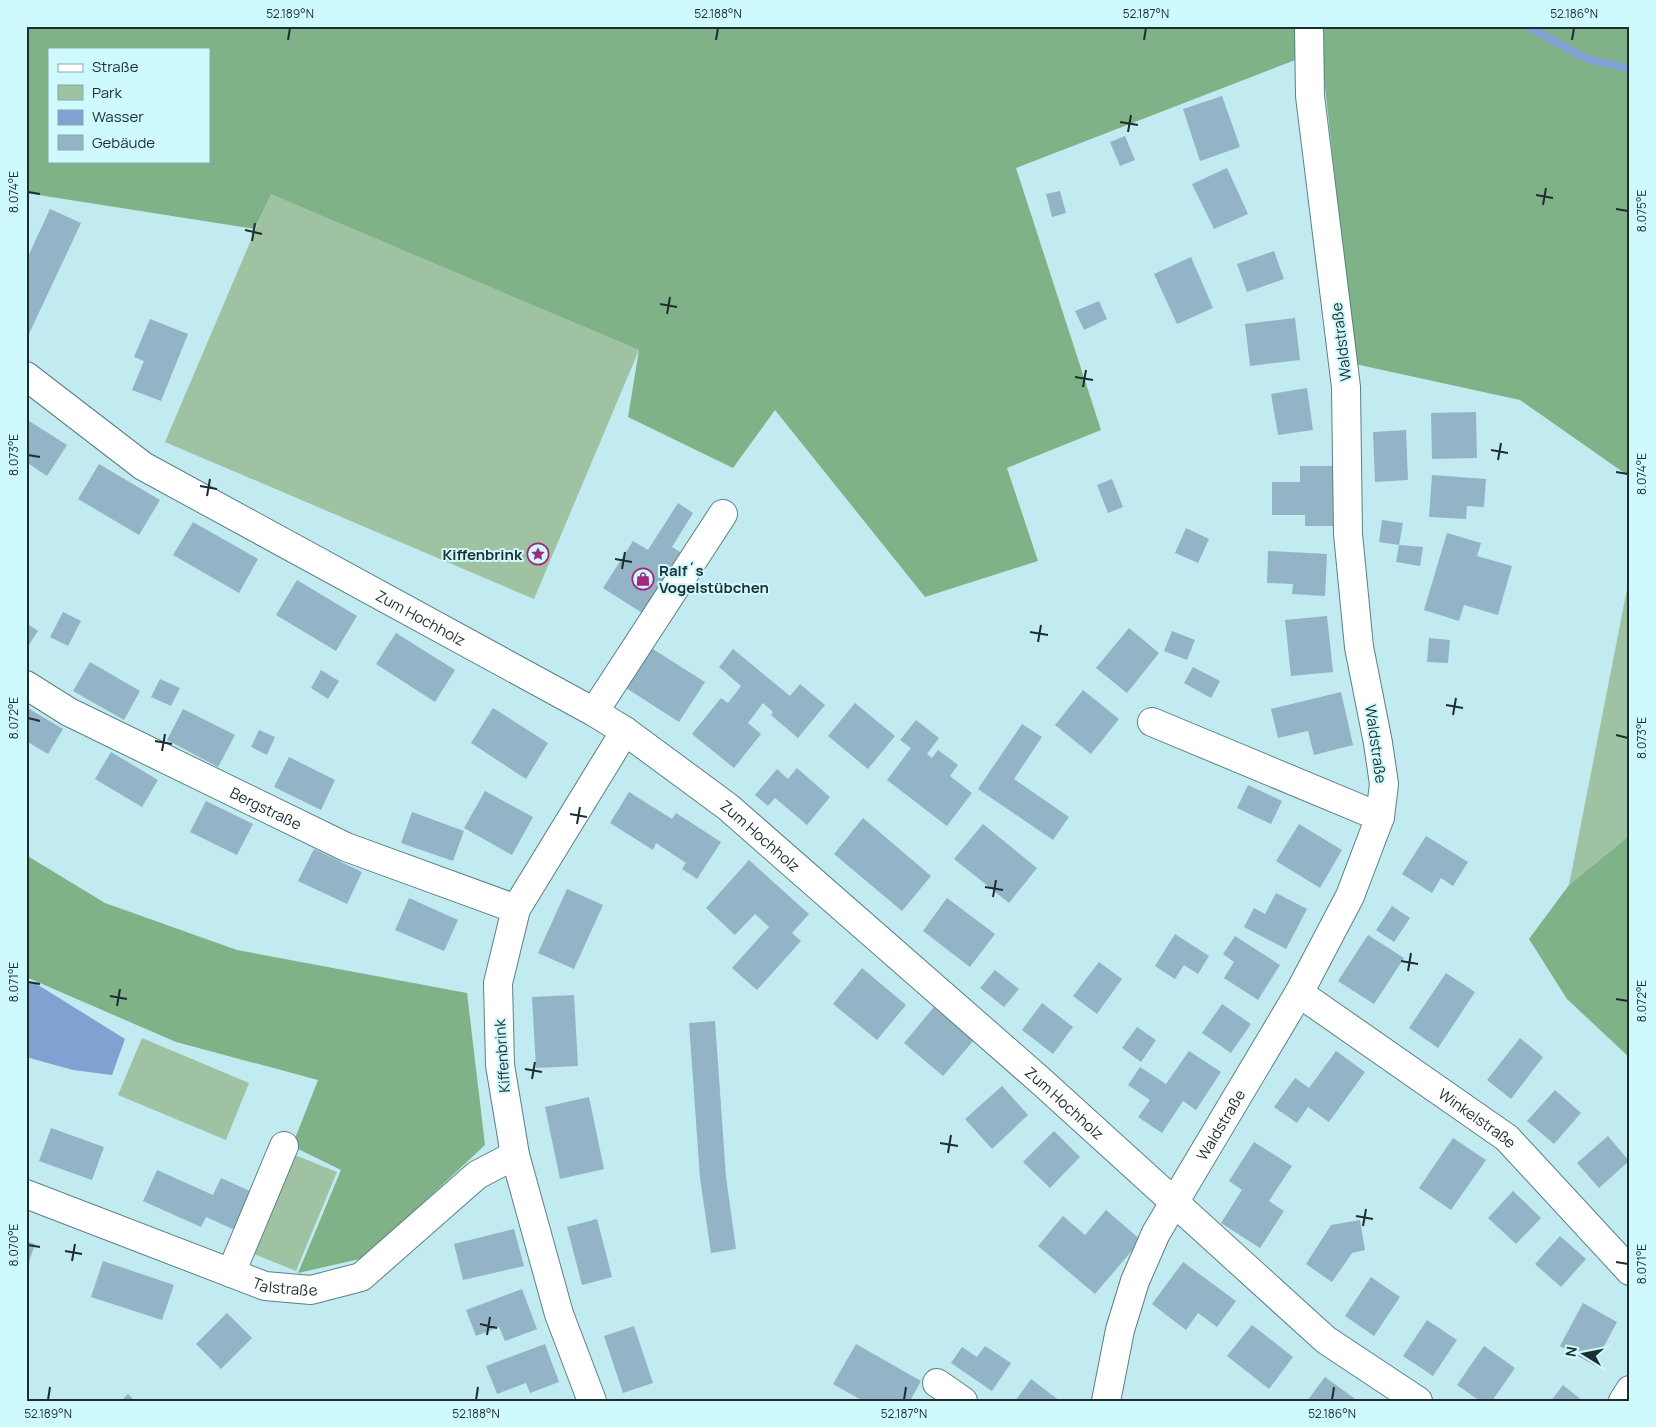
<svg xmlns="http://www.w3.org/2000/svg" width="1656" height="1427" viewBox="0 0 1656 1427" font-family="Manrope,sans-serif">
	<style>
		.green { fill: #9fc2a3 }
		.forest { fill: #80b287; fill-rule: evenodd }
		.water { fill: #82a1d3 }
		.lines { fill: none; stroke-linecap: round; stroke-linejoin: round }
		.stream { stroke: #82a1d3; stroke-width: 8 }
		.building { fill: #93b4c6 }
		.minor-casing { stroke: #5a8186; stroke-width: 30 }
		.minor { stroke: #fff; stroke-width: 28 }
		.ticks { fill: none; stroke: #1e2e30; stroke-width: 2 }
		.labels { text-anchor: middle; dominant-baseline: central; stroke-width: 4; stroke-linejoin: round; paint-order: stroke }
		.street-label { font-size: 15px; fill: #1e2e30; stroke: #cef9fd }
		.poi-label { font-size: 15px; font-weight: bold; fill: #1e2e30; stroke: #cef9fd; text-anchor: end }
		.neatline { fill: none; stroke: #1e2e30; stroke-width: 2 }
		.ticks-label { font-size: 12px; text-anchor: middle; fill: #1e2e30 }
	</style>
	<rect width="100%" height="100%" fill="#c1ebf0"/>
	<g class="green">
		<polygon points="271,193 639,350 534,599 165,442"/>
		<polygon points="1630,574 1630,835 1569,885"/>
		<polygon points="142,1038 249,1083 226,1140 118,1095"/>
		<polygon points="290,1153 337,1172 296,1271 249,1252"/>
	</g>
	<g class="forest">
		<path d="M26 26H1630V477L1520 400 1355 364 1321 50 1016 168 1101 430 1007 468 1038 561 925 597 775 410 733 468 628 417 639 350 271 194 255 229 26 193ZM49 49H209V161H49Z"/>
		<polygon points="1630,835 1630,1058 1567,999 1529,939 1569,885"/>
		<polygon points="26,855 105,903 237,950 467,993 485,1145 364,1258 298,1273 341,1170 292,1146 318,1080 176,1042 26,977"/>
	</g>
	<polygon class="water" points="26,981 35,983 125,1039 112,1075 73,1070 26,1057"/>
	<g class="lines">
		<polyline class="stream" points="1527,26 1585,58 1630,69"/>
	</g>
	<g class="building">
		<polygon points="1222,96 1240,147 1200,161 1183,109"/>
		<polygon points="1125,136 1135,160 1120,166 1110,142"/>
		<polygon points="1227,168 1248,214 1214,229 1192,184"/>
		<polygon points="1060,191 1066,213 1052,217 1046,194"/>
		<polygon points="50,209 81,223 28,336 26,335 26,261"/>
		<polygon points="1274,251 1284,279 1247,292 1237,264"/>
		<polygon points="1191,257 1213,308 1177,324 1154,274"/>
		<polygon points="1099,301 1107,319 1084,330 1075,311"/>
		<polygon points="1295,318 1300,360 1250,366 1245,324"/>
		<polygon points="150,319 188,334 161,401 132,390 144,361 134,357"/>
		<polygon points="1307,388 1313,430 1278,435 1271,394"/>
		<polygon points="1476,412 1477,458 1432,459 1431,413"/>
		<polygon points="26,419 67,445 47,476 26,462"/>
		<polygon points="1406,430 1408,480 1375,482 1373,432"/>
		<polygon points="99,464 160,500 139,535 78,499"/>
		<polygon points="1300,466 1335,466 1335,526 1305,526 1305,515 1272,515 1272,482 1300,482"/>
		<polygon points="1432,475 1486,479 1484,507 1467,506 1466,519 1429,517"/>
		<polygon points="1112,479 1123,507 1108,513 1097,485"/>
		<polygon points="678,503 693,513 672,547 688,557 650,618 603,588 633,541 648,550"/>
		<polygon points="1382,520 1403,523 1399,545 1379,542"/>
		<polygon points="193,522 258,559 239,593 173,555"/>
		<polygon points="1186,528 1209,539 1198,563 1175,553"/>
		<polygon points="1447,533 1481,543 1477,556 1512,566 1498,615 1464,605 1459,621 1424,610"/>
		<polygon points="1399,545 1423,547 1420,566 1396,562"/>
		<polygon points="1268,551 1327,554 1325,596 1292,594 1293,584 1267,583"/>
		<polygon points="297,580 357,616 336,651 276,615"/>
		<polygon points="63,612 81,621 68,646 50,637"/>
		<polygon points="1327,616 1333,672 1291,676 1285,620"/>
		<polygon points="26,623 38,631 26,649"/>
		<polygon points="1129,628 1159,653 1127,693 1096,668"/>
		<polygon points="1172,631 1195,640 1187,660 1164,651"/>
		<polygon points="396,633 455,670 435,702 376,664"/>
		<polygon points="1429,638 1450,640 1448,663 1427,662"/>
		<polygon points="648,646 705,682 679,722 623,686"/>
		<polygon points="733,649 790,696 800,684 825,705 798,738 771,715 773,712 763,703 748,723 761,734 734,768 692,734 721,698 728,703 741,686 719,667"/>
		<polygon points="90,662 140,691 124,720 73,691"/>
		<polygon points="1193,667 1220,681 1211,698 1184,683"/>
		<polygon points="321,670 339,681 328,699 311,688"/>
		<polygon points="160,679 180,688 171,706 151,697"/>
		<polygon points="1083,690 1119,719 1091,754 1055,725"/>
		<polygon points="1341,692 1353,745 1314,755 1308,731 1278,738 1271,709"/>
		<polygon points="855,703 895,736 868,769 828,736"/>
		<polygon points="26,707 63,729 48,754 26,741"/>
		<polygon points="493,708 548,743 526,779 471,743"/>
		<polygon points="183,709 235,735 218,767 167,740"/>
		<polygon points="916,720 939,738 927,754 932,758 938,750 958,765 950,776 972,793 947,826 887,780 911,748 900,740"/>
		<polygon points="1022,724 1042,737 1014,779 1069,817 1053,840 978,789"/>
		<polygon points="259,730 275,737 267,755 251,747"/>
		<polygon points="111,752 158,780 142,807 95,779"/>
		<polygon points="289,757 335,780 321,810 274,787"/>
		<polygon points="797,768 830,797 807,825 775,798 768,806 755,795 777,769 788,779"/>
		<polygon points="1248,785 1282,801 1271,824 1237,808"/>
		<polygon points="485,791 533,817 512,855 464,828"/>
		<polygon points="629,792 672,819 676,813 721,842 697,879 682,869 686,863 656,843 653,850 610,823"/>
		<polygon points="206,801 253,824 237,855 190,832"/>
		<polygon points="412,812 464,831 453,861 401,843"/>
		<polygon points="863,818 931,876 902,911 834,854"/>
		<polygon points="983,824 1037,868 1009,903 954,859"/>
		<polygon points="1299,824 1342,850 1320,888 1276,861"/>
		<polygon points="1426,836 1468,862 1453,886 1441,878 1432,893 1402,874"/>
		<polygon points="314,849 362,872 347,904 298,881"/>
		<polygon points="749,860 809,914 792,933 801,941 757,990 732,968 769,927 755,914 735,935 706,908"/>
		<polygon points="567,889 603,905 574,969 538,953"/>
		<polygon points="1276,893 1307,909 1286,949 1244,927 1254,908 1265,914"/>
		<polygon points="409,898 458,920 444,951 395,930"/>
		<polygon points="947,898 995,934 970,967 923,931"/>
		<polygon points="1392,906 1410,918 1394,942 1376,930"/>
		<polygon points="1175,934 1209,956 1198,974 1184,965 1175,979 1155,966"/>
		<polygon points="1368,935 1404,958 1374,1004 1338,981"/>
		<polygon points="1235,936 1280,965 1258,1000 1224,978 1234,962 1223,954"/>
		<polygon points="1099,962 1122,979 1097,1014 1073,996"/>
		<polygon points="862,968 906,1005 877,1040 833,1004"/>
		<polygon points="995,970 1019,989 1004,1007 980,988"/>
		<polygon points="1446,973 1475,992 1438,1048 1409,1028"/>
		<polygon points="574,995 578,1066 536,1068 532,997"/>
		<polygon points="1042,1003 1073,1027 1053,1054 1022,1030"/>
		<polygon points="1222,1004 1251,1024 1231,1053 1202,1033"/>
		<polygon points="934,1007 974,1040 943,1076 904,1043"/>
		<polygon points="715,1021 726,1177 736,1249 711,1253 700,1178 689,1023"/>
		<polygon points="1137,1027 1156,1040 1141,1062 1122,1048"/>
		<polygon points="1520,1038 1543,1057 1511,1099 1487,1080"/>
		<polygon points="1189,1051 1221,1072 1196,1110 1183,1101 1162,1133 1138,1117 1150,1100 1128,1085 1140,1067 1166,1084"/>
		<polygon points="1336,1051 1365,1072 1329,1122 1308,1107 1297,1123 1274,1107 1295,1078 1309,1088"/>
		<polygon points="1002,1086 1028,1115 992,1149 965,1119"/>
		<polygon points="1555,1090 1581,1113 1554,1144 1527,1121"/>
		<polygon points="589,1097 604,1169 560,1179 545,1107"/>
		<polygon points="51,1128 104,1147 92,1180 39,1161"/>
		<polygon points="1054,1131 1080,1157 1050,1188 1023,1162"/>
		<polygon points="1608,1136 1629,1161 1599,1188 1577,1163"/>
		<polygon points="1453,1138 1486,1160 1451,1210 1419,1188"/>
		<polygon points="1254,1142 1292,1166 1269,1201 1284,1211 1260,1248 1221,1223 1242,1190 1229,1181"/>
		<polygon points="157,1170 213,1195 221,1178 252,1192 235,1230 206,1217 201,1227 143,1201"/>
		<polygon points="1513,1191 1541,1218 1516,1244 1488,1218"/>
		<polygon points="1106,1210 1141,1240 1095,1294 1038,1246 1063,1216 1085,1235"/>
		<polygon points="597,1219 612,1277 582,1285 567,1227"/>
		<polygon points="1360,1220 1365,1250 1352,1253 1332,1282 1306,1264 1331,1225"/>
		<polygon points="514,1229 524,1266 463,1280 454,1244"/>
		<polygon points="1560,1236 1586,1259 1561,1287 1535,1264"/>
		<polygon points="26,1241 35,1244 27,1268 26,1268"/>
		<polygon points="103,1261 174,1285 162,1320 91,1297"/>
		<polygon points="1183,1262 1236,1301 1217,1327 1198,1313 1186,1330 1152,1304"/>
		<polygon points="1371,1277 1400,1297 1374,1336 1345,1316"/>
		<polygon points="522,1289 537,1329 505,1341 499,1327 476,1336 466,1310"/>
		<polygon points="1583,1303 1617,1322 1594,1365 1560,1346"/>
		<polygon points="227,1313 252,1338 221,1369 196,1344"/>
		<polygon points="1427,1320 1457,1340 1433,1376 1403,1356"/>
		<polygon points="1252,1325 1293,1357 1269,1389 1227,1356"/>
		<polygon points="634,1326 653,1383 623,1393 604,1336"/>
		<polygon points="545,1344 559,1382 530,1393 526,1383 497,1394 486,1366"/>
		<polygon points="856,1344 921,1381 910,1401 863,1401 833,1384"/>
		<polygon points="985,1346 1011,1363 992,1391 951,1363 962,1347 977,1357"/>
		<polygon points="1484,1346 1515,1368 1492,1401 1480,1401 1457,1385"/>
		<polygon points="1325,1377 1358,1401 1307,1401"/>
		<polygon points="1031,1379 1060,1401 1015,1401"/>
		<polygon points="1563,1385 1583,1401 1551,1401"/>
		<polygon points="128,1394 135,1401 121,1401"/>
	</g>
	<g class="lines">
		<g class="minor-casing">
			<g id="minor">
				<path id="s1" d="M26 376 143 466 594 712 625 731 728 807 1042 1082 1326 1340 1418 1401"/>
				<path id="s2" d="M26 685 69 712 346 847 516 909"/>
				<polyline points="594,712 723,514"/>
				<polyline points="1152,722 1380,817"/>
				<path id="s3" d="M1299 993 1507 1138 1630 1271"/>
				<path id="s4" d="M26 1194 265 1286 311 1290 361 1277 477 1175 515 1155"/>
				<polyline points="231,1273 284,1146"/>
				<polyline points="937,1383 963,1401"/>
				<polyline points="592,1401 559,1314 515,1155 500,1065 498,983 516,909 625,731"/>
				<path id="s5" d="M1106 1401 1120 1330 1135 1281 1156 1233 1299 993 1350 896 1380 817 1384 784 1378 743 1359 647 1348 534 1346 387 1310 96 1309 26"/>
				<polyline points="1623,1401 1630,1390"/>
			</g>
		</g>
		<use href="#minor" class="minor"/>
	</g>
	<path class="ticks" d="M288 40 290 28M716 40 718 28M1144 40 1146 28M1572 40 1574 28M1120 122 1138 125M1128 132 1131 115M28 192 40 194M1536 195 1553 198M1543 205 1546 188M1616 209 1628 211M245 230 262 234M252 241 255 223M660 304 677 307M667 314 670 297M1075 377 1093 380M1083 387 1086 370M1491 450 1508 453M28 455 40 457M1498 460 1501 443M1616 472 1628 474M200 486 217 489M207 496 210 479M615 559 632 562M622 569 625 552M1030 632 1048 635M1038 642 1041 625M1446 705 1463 708M1453 715 1456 698M28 718 40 721M1616 735 1628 738M155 741 172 744M162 751 165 734M570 814 587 817M577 824 580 807M985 887 1003 890M993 897 996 880M1401 961 1418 964M1408 971 1411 953M28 982 40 984M110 996 127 999M1616 999 1628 1001M117 1006 120 989M525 1069 542 1072M532 1079 535 1062M940 1143 958 1146M948 1153 951 1135M1356 1216 1373 1219M1363 1226 1366 1209M28 1245 40 1247M65 1251 82 1254M72 1261 75 1244M1616 1262 1628 1264M480 1324 497 1328M487 1335 490 1317M48 1400 50 1387M476 1400 478 1387M904 1400 906 1387M1332 1400 1334 1387"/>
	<defs>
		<g id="sight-ring" transform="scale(1.125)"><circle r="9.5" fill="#cef9fd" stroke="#a3277b" stroke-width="1.5"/><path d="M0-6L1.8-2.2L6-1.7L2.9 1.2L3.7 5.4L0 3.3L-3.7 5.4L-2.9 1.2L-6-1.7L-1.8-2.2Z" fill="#a3277b"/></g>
		<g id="shop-ring" transform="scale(1.125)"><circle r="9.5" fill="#cef9fd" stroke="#a3277b" stroke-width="1.5"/><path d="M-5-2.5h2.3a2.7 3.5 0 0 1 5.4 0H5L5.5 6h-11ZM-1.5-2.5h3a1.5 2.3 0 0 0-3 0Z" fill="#a3277b"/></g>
	</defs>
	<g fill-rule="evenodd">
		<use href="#sight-ring" x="538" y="554"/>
		<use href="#shop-ring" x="643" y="579"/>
	</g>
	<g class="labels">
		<g class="street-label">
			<text transform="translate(1341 342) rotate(-97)">Waldstraße</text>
			<text stroke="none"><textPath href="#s1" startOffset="464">Zum Hochholz</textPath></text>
			<text transform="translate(1376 744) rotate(82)">Waldstraße</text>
			<text stroke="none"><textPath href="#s2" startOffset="270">Bergstraße</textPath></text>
			<text stroke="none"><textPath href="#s1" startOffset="869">Zum Hochholz</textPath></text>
			<text transform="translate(502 1056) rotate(-94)">Kiffenbrink</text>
			<text stroke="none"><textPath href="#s1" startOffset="1274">Zum Hochholz</textPath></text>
			<text stroke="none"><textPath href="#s3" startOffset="218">Winkelstraße</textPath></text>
			<text stroke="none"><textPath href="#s5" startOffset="302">Waldstraße</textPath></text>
			<text stroke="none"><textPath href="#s4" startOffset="276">Talstraße</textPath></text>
		</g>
		<g class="poi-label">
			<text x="522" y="554">Kiffenbrink</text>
			<text x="659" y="570" text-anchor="start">Ralf´s<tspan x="659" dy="17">Vogelstübchen</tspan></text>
		</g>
	</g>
	<rect width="1656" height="1427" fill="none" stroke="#cef9fd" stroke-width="55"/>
	<rect x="48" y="48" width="162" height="115" fill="#cef9fd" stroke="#88a8ab"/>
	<rect x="58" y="64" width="25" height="8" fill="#ffffff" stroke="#88a8ab"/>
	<text x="92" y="72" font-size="15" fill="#1e2e30">Straße</text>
	<rect x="58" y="85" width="25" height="15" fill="#9fc2a3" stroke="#88a8ab"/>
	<text x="92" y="98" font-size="15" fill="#1e2e30">Park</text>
	<rect x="58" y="110" width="25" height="15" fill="#82a1d3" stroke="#88a8ab"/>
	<text x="92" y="122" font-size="15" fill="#1e2e30">Wasser</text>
	<rect x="58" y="135" width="25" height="15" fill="#93b4c6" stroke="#88a8ab"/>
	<text x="92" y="148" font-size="15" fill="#1e2e30">Gebäude</text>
	<g transform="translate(1584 1354) rotate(280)" stroke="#cef9fd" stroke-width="4" paint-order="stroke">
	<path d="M0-4L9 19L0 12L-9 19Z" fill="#1e2e30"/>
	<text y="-8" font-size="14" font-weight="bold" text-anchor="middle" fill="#1e2e30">N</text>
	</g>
	<rect x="28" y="28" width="1600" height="1372" class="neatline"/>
	<g class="ticks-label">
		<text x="290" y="18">52.189°N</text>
		<text x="718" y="18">52.188°N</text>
		<text x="1146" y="18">52.187°N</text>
		<text x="1574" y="18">52.186°N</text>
		<text transform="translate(14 192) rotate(-90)" y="4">8.074°E</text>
		<text transform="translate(1642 211) rotate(-90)" y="4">8.075°E</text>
		<text transform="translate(14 455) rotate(-90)" y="4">8.073°E</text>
		<text transform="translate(1642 474) rotate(-90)" y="4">8.074°E</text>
		<text transform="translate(14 718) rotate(-90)" y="4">8.072°E</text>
		<text transform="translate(1642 738) rotate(-90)" y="4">8.073°E</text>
		<text transform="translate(14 982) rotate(-90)" y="4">8.071°E</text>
		<text transform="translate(1642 1001) rotate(-90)" y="4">8.072°E</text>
		<text transform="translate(14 1245) rotate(-90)" y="4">8.070°E</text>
		<text transform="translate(1642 1264) rotate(-90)" y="4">8.071°E</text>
		<text x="48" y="1418">52.189°N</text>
		<text x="476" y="1418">52.188°N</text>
		<text x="904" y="1418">52.187°N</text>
		<text x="1332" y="1418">52.186°N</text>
	</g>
</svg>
